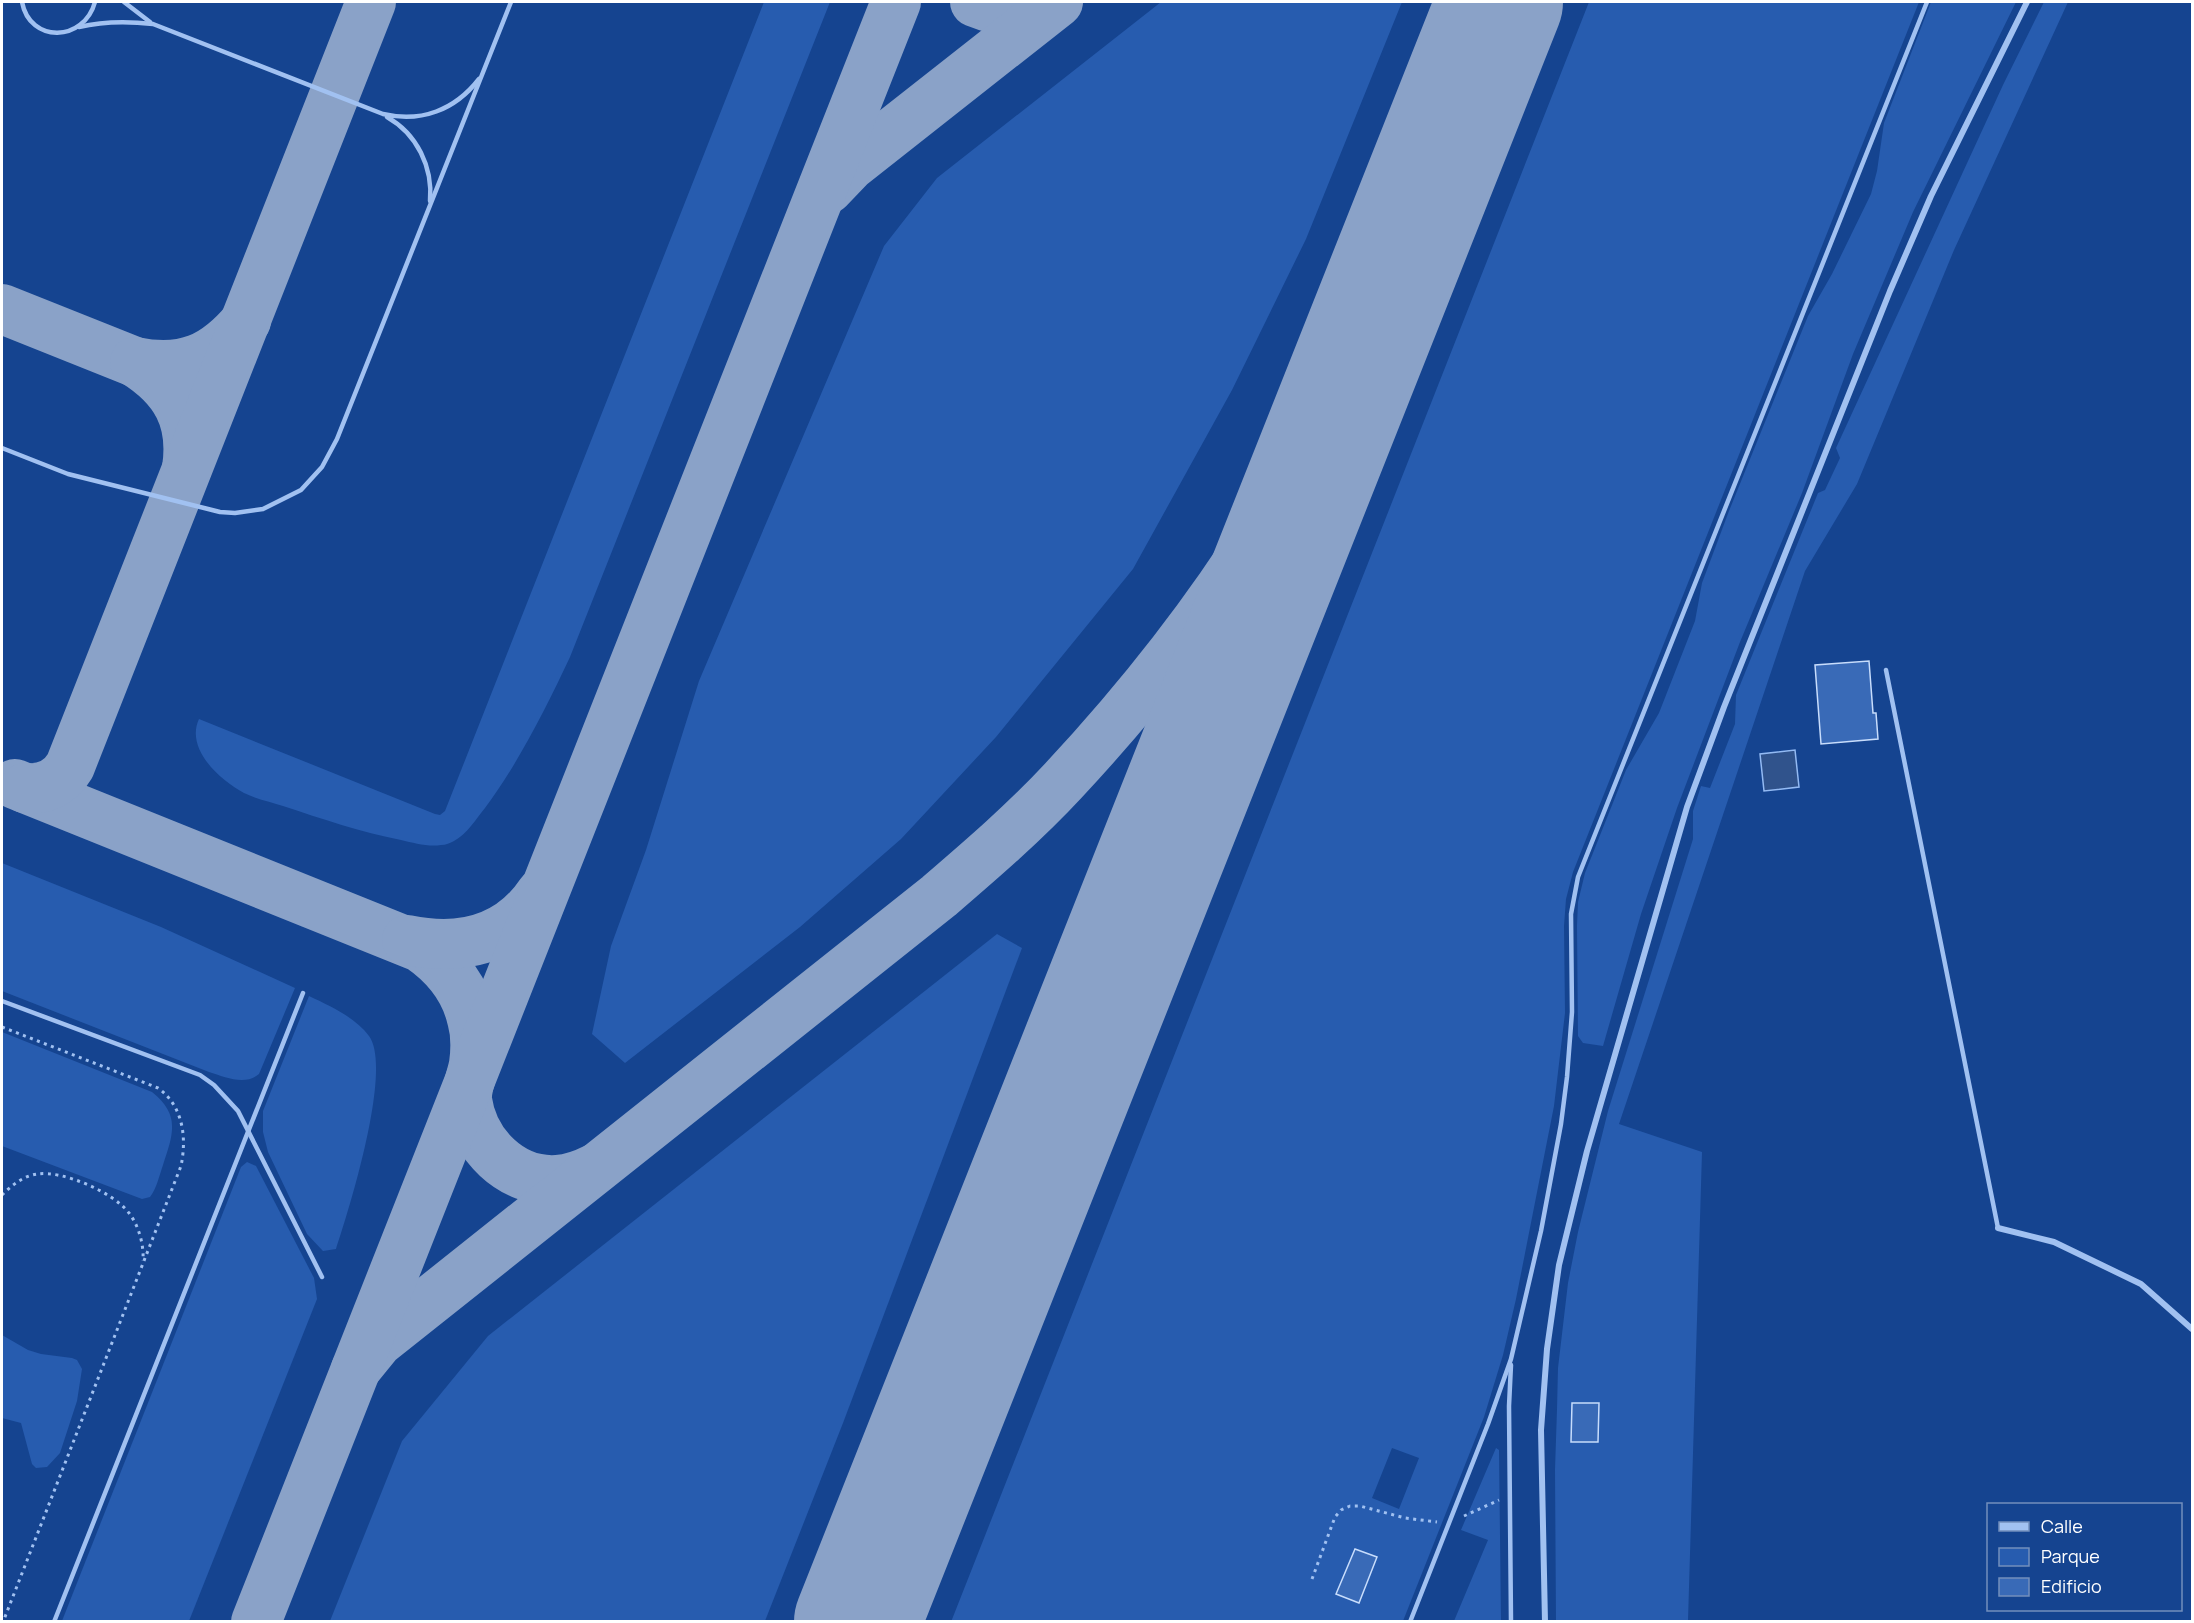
<svg xmlns="http://www.w3.org/2000/svg" width="2194" height="1623" viewBox="0 0 2194 1623" font-family="Manrope,sans-serif">
	<style>
		.green { fill: #275caf; fill-rule: evenodd }
		.water { fill: #30538c; stroke: #93baf3; stroke-width: 1.5 }
		.lines { fill: none; stroke-linecap: round; stroke-linejoin: round }
		.taxiway { stroke: #8aa2c8; stroke-width: 50 }
		.runway { stroke: #8aa2c8; stroke-width: 126 }
		.building { fill: #396ab7; stroke: #c8ddfc; stroke-width: 1.5 }
		.path { stroke: #a1c1f1; stroke-width: 3; stroke-dasharray: 3 4.5; stroke-linecap: butt }
		.lane { stroke: #a1c1f1; stroke-width: 4.5 }
		.street { stroke: #a1c1f1; stroke-width: 6 }
	</style>
	<rect width="100%" height="100%" fill="#154490"/>
	<g class="green">
		<path d="M764 2H830L570 657C545 710 519 762 485 808 476 819 467 834 454 841 450 843 446 845 441 845 428 847 414 843 401 840 361 832 322 819 283 806 271 802 256 799 244 793 220 780 185 749 199 719L435 814 440 815 445 811Z"/>
		<polygon points="1161,2 1402,2 1306,239 1232,390 1133,569 996,737 901,839 800,927 625,1063 592,1034 611,946 646,850 699,681 884,246 937,178"/>
		<path d="M1589 2H1919L1573 872 1566 899 1564 926 1565 1013 1554 1106 1516 1299 1503 1355 1484 1417 1403 1621 951 1622ZM1392 1448 1419 1458 1399 1509 1372 1498Z"/>
		<polygon points="1931,2 2016,2 1913,212 1853,354 1802,493 1740,642 1677,808 1641,914 1603,1046 1583,1043 1578,1036 1577,926 1578,902 1585,873 1626,770 1659,713 1695,621 1702,583 1729,511 1808,316 1832,274 1871,194 1877,171 1884,123"/>
		<polygon points="2044,2 2068,2 1954,250 1857,484 1805,571 1619,1124 1702,1152 1688,1621 1556,1622 1555,1470 1557,1409 1558,1368 1568,1283 1578,1232 1608,1111 1693,839 1693,811 1701,786 1710,788 1735,724 1736,695 1818,493 1825,490 1840,458 1836,448 2003,85"/>
		<path d="M2 863 161 927 295 988 259 1074C245 1086 225 1077 209 1072L2 991Z"/>
		<polygon points="997,934 1022,948 843,1423 765,1621 330,1621 402,1441 488,1336"/>
		<path d="M309 996C330 1006 355 1017 369 1036 393 1069 349 1210 336 1249L323 1251 307 1234 268 1152 263 1132V1111Z"/>
		<path d="M2 1032 152 1092C181 1115 173 1135 163 1165 159 1176 157 1188 150 1197L142 1199 2 1146Z"/>
		<polygon points="247,1162 256,1166 314,1278 317,1299 189,1621 62,1621 241,1167"/>
		<polygon points="2,1335 28,1350 41,1354 72,1358 77,1360 82,1369 77,1401 60,1453 47,1467 36,1468 32,1464 21,1423 2,1418"/>
		<polygon points="1496,1448 1499,1450 1501,1621 1454,1621 1488,1540 1461,1530"/>
	</g>
	<polygon class="water" points="1795,750 1799,787 1764,791 1760,754"/>
	<g class="lines">
		<g class="taxiway">
			<path d="M975 2C1005 14 1026 17 1056 2"/>
			<polyline points="828,189 851,165 1058,2"/>
			<polyline points="2,309 135,362"/>
			<path d="M187 468C194 420 176 388 135 362 184 372 215 358 246 321"/>
			<path d="M15 784 420 947C446 965 465 988 472 1019 476 1033 476 1049 474 1064 472 1076 466 1088 467 1100 473 1144 511 1183 557 1180 571 1179 584 1174 596 1168"/>
			<path d="M25 788C44 790 60 783 70 766L371 2"/>
			<path d="M407 940C460 951 509 941 541 893"/>
			<path d="M356 1369 378 1342 939 896C982 859 1025 822 1063 781 1147 691 1223 593 1285 487 1325 419 1356 347 1387 274 1419 199 1450 123 1482 47"/>
			<polyline points="256,1622 896,2"/>
		</g>
		<polyline class="runway" points="857,1622 1500,2"/>
	</g>
	<g class="building">
		<polygon points="1869,661 1873,713 1876,713 1878,739 1821,744 1815,665"/>
		<polygon points="1572,1403 1599,1403 1598,1442 1571,1442"/>
		<polygon points="1355,1549 1377,1557 1359,1603 1336,1594"/>
	</g>
	<g class="lines">
		<g class="path">
			<path d="M2 1027 158 1088C183 1106 187 1137 181 1166L3 1622"/>
			<path d="M2 1195C11 1186 23 1176 37 1174 62 1170 113 1192 129 1213 139 1226 144 1245 143 1261"/>
			<polyline points="1464,1516 1499,1500"/>
			<polyline points="1312,1579 1335,1517 1341,1510 1350,1506 1360,1506 1405,1518 1437,1522"/>
		</g>
		<g class="lane">
			<path d="M22 2C30 44 84 42 95 2"/>
			<polyline points="124,2 150,22"/>
			<path d="M79 27C104 21 126 21 153 24L383 114C421 123 455 110 479 79"/>
			<path d="M387 117C417 134 433 167 430 201"/>
			<polyline points="2,448 68,474 220,512 235,513 263,509 301,490 322,467 337,439 511,2"/>
			<polyline points="1886,670 1998,1228"/>
			<polyline points="2,1001 200,1075 214,1085 238,1111 322,1277"/>
			<polyline points="1511,1365 1509,1406 1511,1622"/>
			<polyline points="54,1622 303,993"/>
			<polyline points="1410,1622 1488,1424 1511,1359 1541,1231 1561,1124 1567,1077 1572,1012 1571,914 1578,877 1927,2"/>
		</g>
		<g class="street">
			<polyline points="1998,1228 2054,1242 2141,1284 2192,1329"/>
			<polyline points="1545,1622 1541,1430 1547,1349 1559,1265 1587,1151 1687,807 1724,707 1890,291 1931,196 2027,2"/>
		</g>
	</g>
	<rect width="2194" height="1623" fill="none" stroke="#ffffff" stroke-width="6"/>
	<rect x="1987" y="1503" width="195" height="108" fill="#154490" stroke="#738fbc" stroke-width="1.5"/>
	<rect x="1999" y="1522" width="30" height="9" fill="#a1c1f1" stroke="#738fbc" stroke-width="1.5"/>
	<text x="2041" y="1533" font-size="18" fill="#ffffff">Calle</text>
	<rect x="1999" y="1548" width="30" height="18" fill="#275caf" stroke="#738fbc" stroke-width="1.5"/>
	<text x="2041" y="1563" font-size="18" fill="#ffffff">Parque</text>
	<rect x="1999" y="1578" width="30" height="18" fill="#396ab7" stroke="#738fbc" stroke-width="1.5"/>
	<text x="2041" y="1593" font-size="18" fill="#ffffff">Edificio</text>
</svg>
